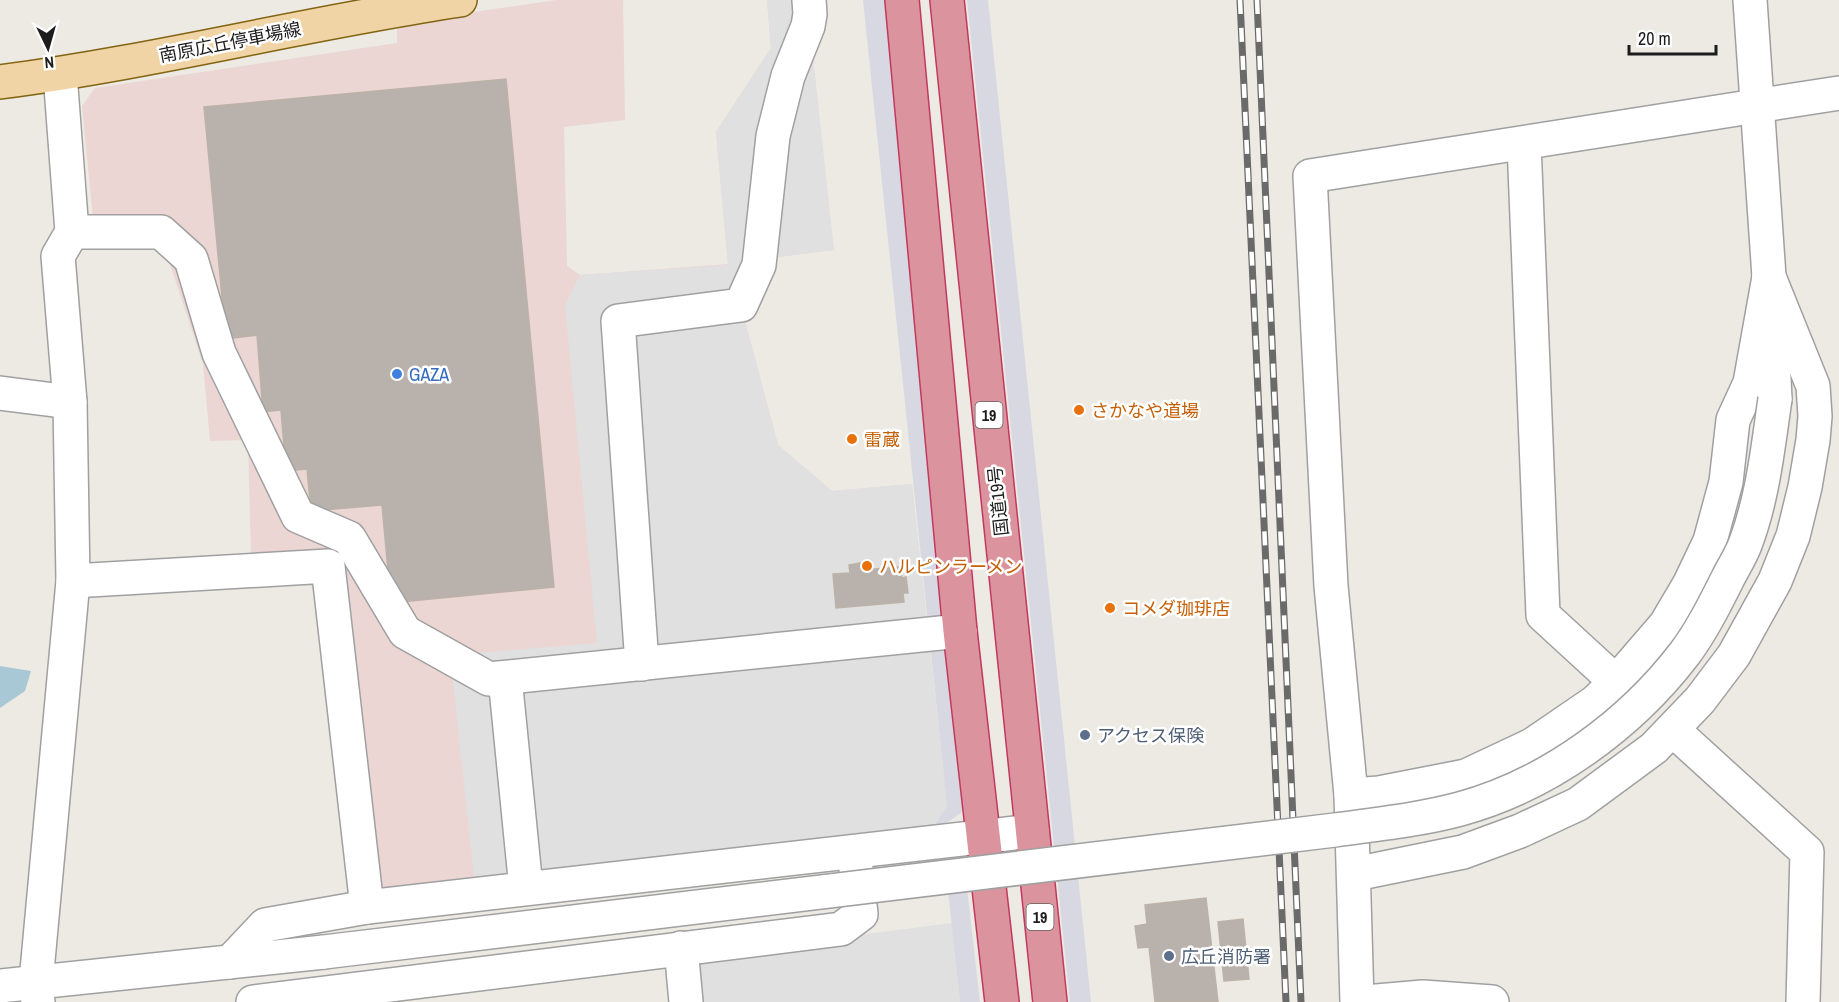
<svg xmlns="http://www.w3.org/2000/svg" width="1839" height="1002" viewBox="0 0 1839 1002" font-family="'Archivo Narrow','Noto Sans JP',sans-serif">
	<style>
		.commercial { fill: #ebd6d4 }
		.parking { fill: #e0e0e0 }
		.plaza { fill: #d8d8e2 }
		.water { fill: #a9c8d5 }
		.building { fill: #b9b2ac; stroke: #bcb2a7; stroke-width: 1.5 }
		.lines { fill: none; stroke-linecap: round; stroke-linejoin: round }
		.minor-casing { stroke: #a0a0a0; stroke-width: 36 }
		.major-casing { stroke: #836412; stroke-width: 36 }
		.highway-casing { stroke: #c23960; stroke-width: 36 }
		.minor { stroke: #fff; stroke-width: 33 }
		.major { stroke: #f0d4a5; stroke-width: 33 }
		.highway { stroke: #db949d; stroke-width: 33 }
		.rail-casing { stroke: #6a6a6a; stroke-width: 7 }
		.rail { stroke: #fff; stroke-width: 4.5; stroke-dasharray: 14; stroke-linecap: butt }
		.minor-bridge-casing { stroke: #a0a0a0; stroke-width: 36; stroke-linecap: butt }
		.minor-bridge { stroke: #fff; stroke-width: 33 }
		.shop-dot { fill: #3f7fe0; stroke: #fff; stroke-width: 2 }
		.food-dot { fill: #e8710a; stroke: #fff; stroke-width: 2 }
		.service-dot { fill: #5c6f8a; stroke: #fff; stroke-width: 2 }
		.labels { text-anchor: middle; dominant-baseline: central; stroke-width: 5; stroke-linejoin: round; paint-order: stroke }
		.shield { fill: #fff; stroke: #606060; stroke-width: 1.5 }
		.shield-label { font-size: 16px; font-weight: bold; fill: #1c1c1c }
		.street-label { font-size: 18px; fill: #1c1c1c; stroke: #fff }
		.shop-label { font-size: 18px; fill: #366cbe; stroke: #fff; text-anchor: start }
		.food-label { font-size: 18px; fill: #c56008; stroke: #fff; text-anchor: start }
		.service-label { font-size: 18px; fill: #4e5e75; stroke: #fff; text-anchor: start }
	</style>
	<rect width="100%" height="100%" fill="#eceae3"/>
	<polygon class="commercial" points="557,0 623,0 625,120 564,127 567,266 580,275 728,264 716,132 771,48 767,0 834,250 760,259 741,306 778,445 832,491 912,484 947,807 393,899 376,887 352,673 346,555 251,556 248,440 210,441 203,364 168,258 147,245 96,248 82,106 95,88 397,43 397,23"/>
	<g class="parking">
		<polygon points="767,0 807,0 834,250 760,259 741,306 778,445 832,491 912,484 947,807 934,826 475,886 452,673 477,653 597,643 565,305 580,275 728,265 716,132 771,48"/>
		<polygon points="952,923 960,1002 701,1002 698,964 708,954"/>
	</g>
	<g class="plaza">
		<polygon points="863,0 884,0 966,798 961,813 946,823 934,826 947,806"/>
		<polygon points="967,0 988,0 1091,1002 1070,1002"/>
		<polygon points="945,862 965,871 980,1002 960,1002"/>
	</g>
	<polygon class="water" points="0,666 31,671 25,691 0,708"/>
	<g class="building">
		<polygon points="506,79 554,587 391,603 382,505 311,511 307,469 286,471 281,410 263,412 257,335 226,339 204,107"/>
		<polygon points="860,563 861,570 899,567 902,578 906,577 908,593 903,593 904,602 836,608 833,574 850,573 849,565"/>
		<polygon points="1206,898 1218,1002 1155,1002 1149,947 1138,948 1135,926 1147,924 1145,905"/>
		<polygon points="1243,919 1249,979 1224,981 1218,922"/>
	</g>
	<g class="lines">
		<g class="minor-casing">
			<g id="minor">
				<polyline points="1750,0 1769,277 1775,399"/>
				<polyline points="1524,143 1543,615 1616,682"/>
				<polyline points="72,232 161,232 191,259 219,353 298,516 349,538 405,632 489,679 960,631"/>
				<polyline points="0,393 70,402"/>
				<polyline points="73,581 328,566 367,907"/>
				<polyline points="642,664 618,321 741,305 759,265 773,136 788,76 808,26 810,14 809,0"/>
				<polyline points="505,678 526,888"/>
				<polyline points="1673,730 1807,852 1803,1002"/>
				<polyline points="1351,795 1379,793 1466,776 1532,745 1595,702 1616,682 1666,624 1689,585 1710,541 1726,482 1733,420 1750,383 1769,277"/>
				<polyline points="1355,874 1463,852 1520,831 1578,804 1654,748 1700,700 1734,655 1775,581 1793,536 1805,487 1813,440 1815,416 1813,386 1769,277"/>
				<polyline points="681,948 686,1002"/>
				<polyline points="230,962 265,925 367,907 1032,831"/>
				<polyline points="0,986 324,952"/>
				<polyline points="38,1002 36,982 73,581 70,402 58,256 72,232 60,74"/>
				<polyline points="253,1002 841,929 861,914 855,860"/>
				<polyline points="1357,1002 1351,795 1331,586 1310,176 1839,93"/>
				<polyline points="1365,1002 1423,997 1492,1002"/>
			</g>
		</g>
		<g class="major-casing">
			<path id="major" d="M0 82C154 62 306 23 460 0"/>
		</g>
		<g class="highway-casing">
			<g id="highway">
				<polyline points="902,0 960,631 1002,1002"/>
				<polyline points="947,0 1050,1002"/>
			</g>
		</g>
		<use href="#minor" class="minor"/>
		<use href="#major" class="major"/>
		<use href="#highway" class="highway"/>
		<g class="rail-casing">
			<g id="rail">
				<polyline points="1240,0 1286,1002"/>
				<polyline points="1257,0 1301,1002"/>
			</g>
		</g>
		<use href="#rail" class="rail"/>
		<g class="minor-bridge-casing">
			<path id="minor-bridge" d="M324 952 1335 830C1377 824 1419 820 1460 809 1548 785 1630 725 1685 653 1702 630 1715 604 1728 578 1734 566 1742 554 1746 542 1763 496 1768 447 1775 399"/>
		</g>
		<use href="#minor-bridge" class="minor-bridge"/>
	</g>
	<circle class="shop-dot" cx="397" cy="374" r="6"/>
	<g class="food-dot">
		<circle cx="1079" cy="410" r="6"/>
		<circle cx="852" cy="439" r="6"/>
		<circle cx="867" cy="566" r="6"/>
		<circle cx="1110" cy="608" r="6"/>
	</g>
	<g class="service-dot">
		<circle cx="1085" cy="735" r="6"/>
		<circle cx="1169" cy="956" r="6"/>
	</g>
	<g class="labels">
		<g class="shield">
			<rect x="975.5" y="402" width="27" height="26" rx="4.5"/>
			<rect x="1026.5" y="904" width="27" height="26" rx="4.5"/>
		</g>
		<g class="shield-label">
			<text x="989" y="415">19</text>
			<text x="1040" y="917">19</text>
		</g>
		<g class="street-label">
			<text transform="translate(230 42) rotate(-11)">南原広丘停車場線</text>
			<text transform="translate(998 501) rotate(-96)">国道19号</text>
		</g>
		<g class="shop-label">
			<text x="409" y="374">GAZA</text>
		</g>
		<g class="food-label">
			<text x="1091" y="410">さかなや道場</text>
			<text x="864" y="439">雷蔵</text>
			<text x="879" y="566">ハルピンラーメン</text>
			<text x="1122" y="608">コメダ珈琲店</text>
		</g>
		<g class="service-label">
			<text x="1097" y="735">アクセス保険</text>
			<text x="1181" y="956">広丘消防署</text>
		</g>
	</g>
	<g transform="translate(48 48) rotate(175)" stroke="#ffffff" stroke-width="4.5" paint-order="stroke">
	<path d="M0-4.5L10 22L0 15L-10 22Z" fill="#1c1c1c"/>
	<text y="-9" font-size="16" font-weight="bold" text-anchor="middle" fill="#1c1c1c">N</text>
	</g>
	<path d="M1629 45v9h87v-9" fill="none" stroke="#1c1c1c" stroke-width="3"/>
	<text x="1638" y="45" font-size="18" fill="#1c1c1c" stroke="#ffffff" stroke-width="4.5" paint-order="stroke">20 m</text>
</svg>
